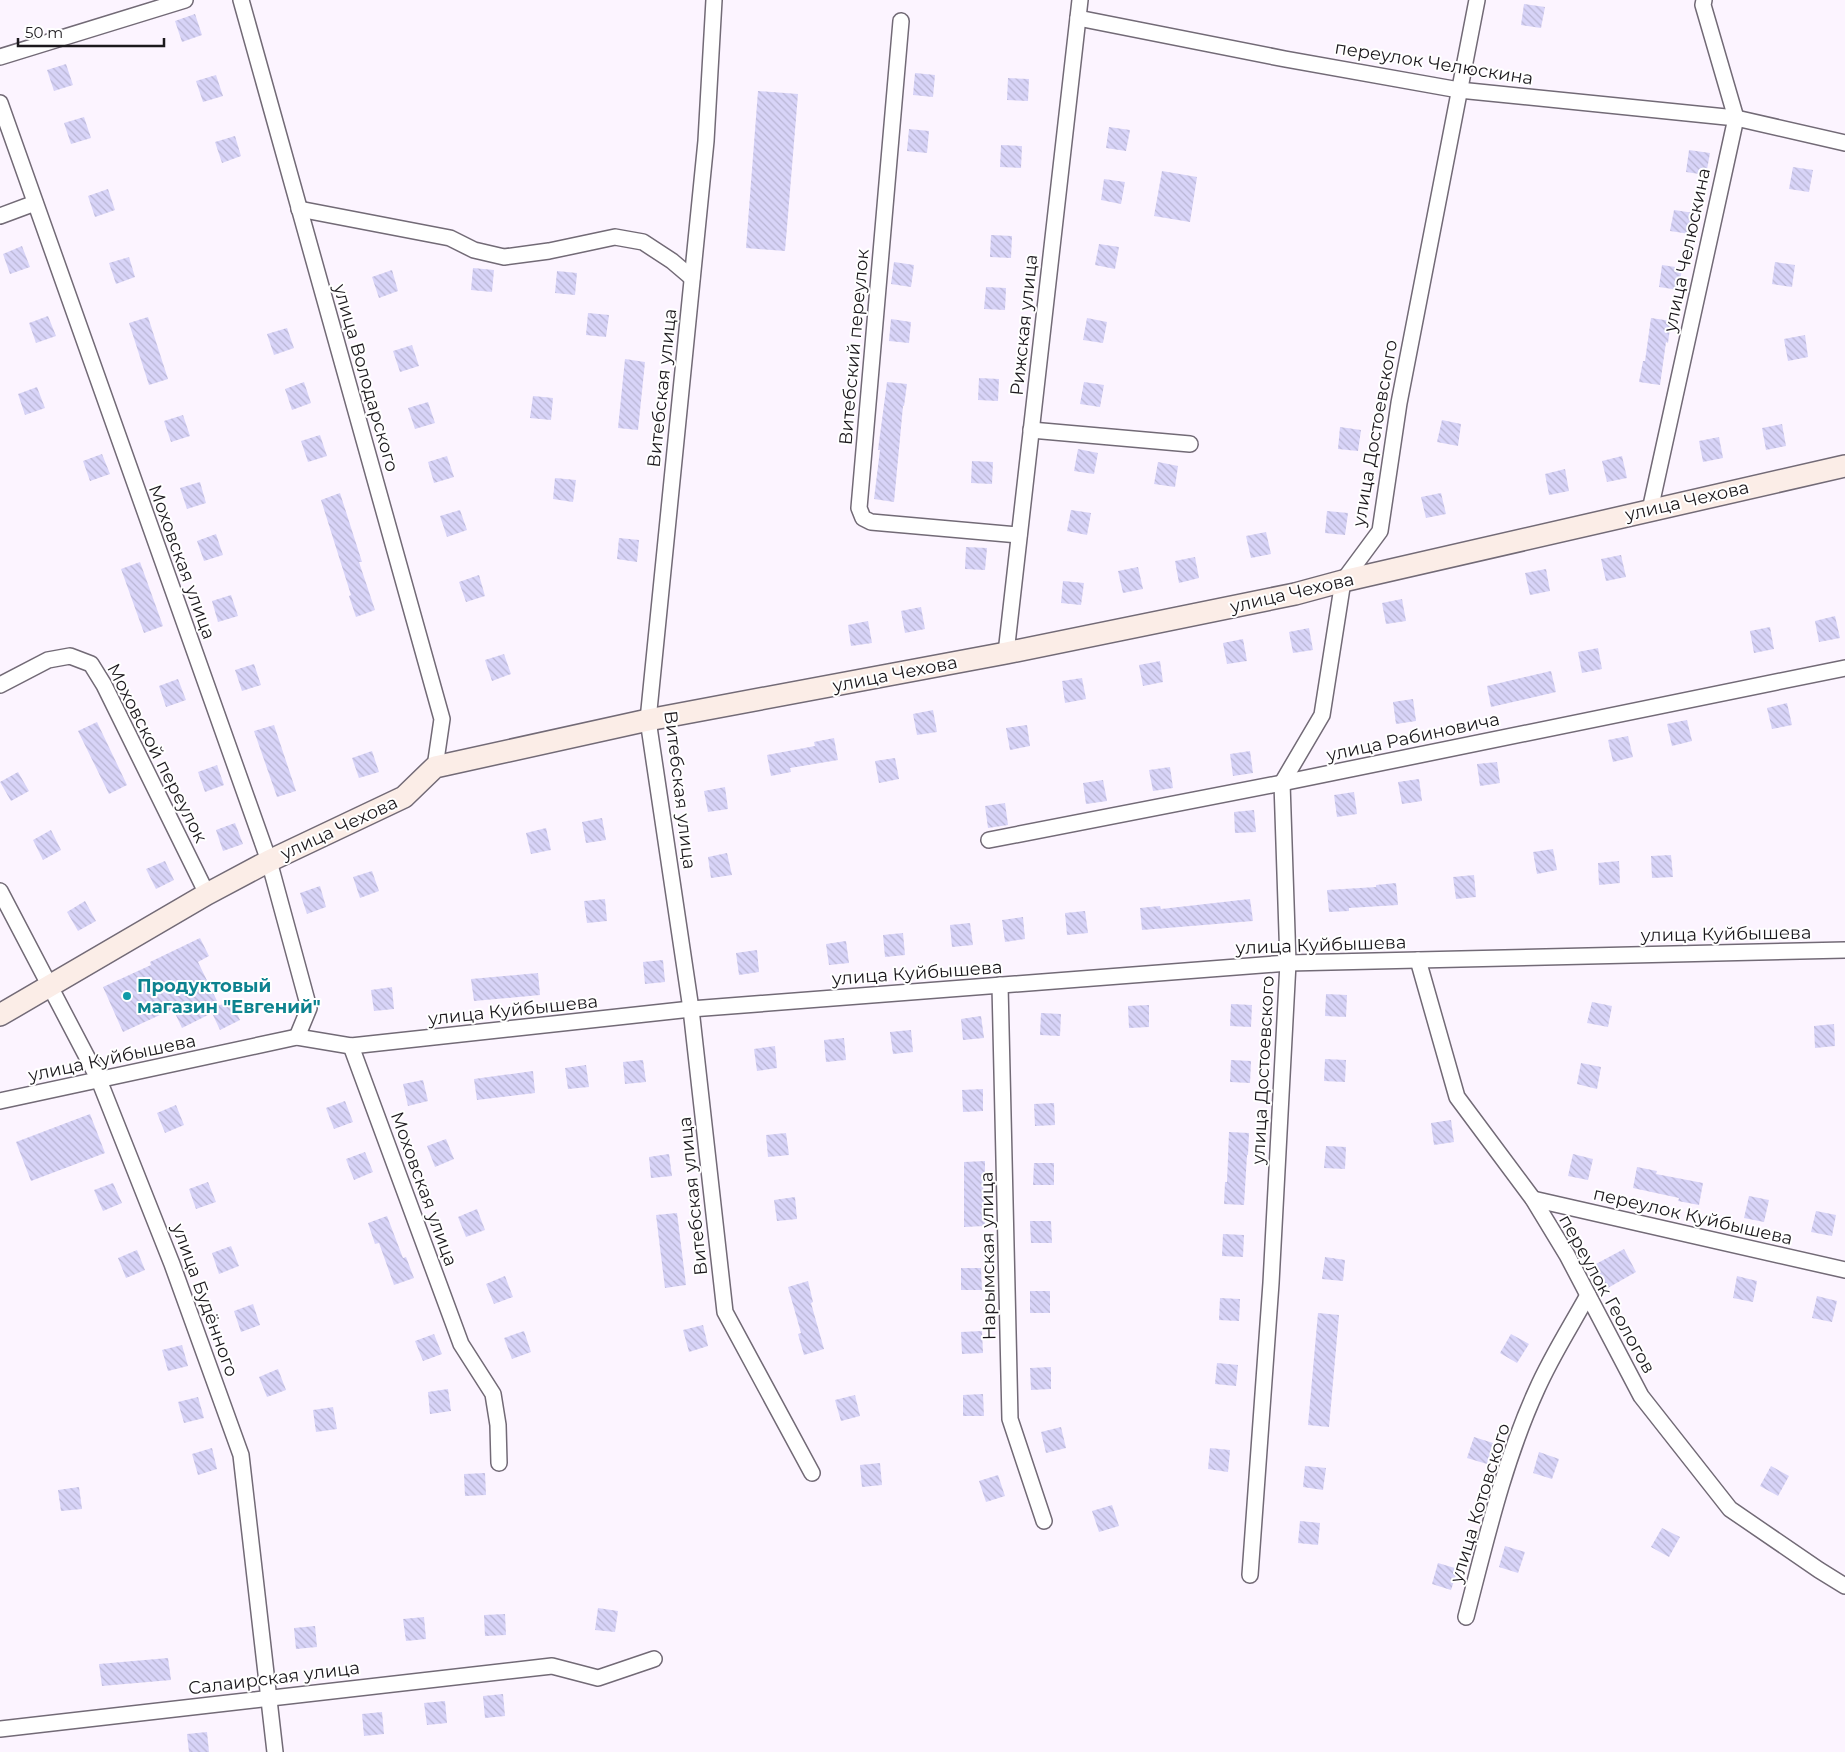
<svg xmlns="http://www.w3.org/2000/svg" width="1845" height="1752" viewBox="0 0 1845 1752" font-family="Montserrat,sans-serif">
	<style>
		.building { fill: url(#building-back-hatch) }
		.lines { fill: none; stroke-linecap: round; stroke-linejoin: round }
		.street-casing { stroke: #726a76; stroke-width: 18 }
		.secondary-casing { stroke: #726a76; stroke-width: 24 }
		.street { stroke: #fff; stroke-width: 15 }
		.secondary { stroke: #fbede7; stroke-width: 21 }
		.culture-dot { fill: #0f9aa8; stroke: #fff; stroke-width: 2 }
		.labels { text-anchor: middle; dominant-baseline: central; stroke-width: 4; stroke-linejoin: round; paint-order: stroke }
		.street-label { font-size: 18px; fill: #1c191d; stroke: #fff }
		.culture-label { font-size: 18px; font-weight: bold; fill: #0d838f; stroke: #fff; text-anchor: start }
	</style>
	<defs>
		<pattern id="building-back-hatch" width="6" height="6" patternUnits="userSpaceOnUse" patternTransform="scale(1.25)"><rect width="6" height="6" fill="#d8d4f8"/><path d="M-1 5l2 2M0 0l6 6M5-1l2 2" fill="none" stroke="#b9b5d4"/></pattern>
	</defs>
	<rect width="100%" height="100%" fill="#fcf4ff"/>
	<g class="building">
		<polygon points="1524,4 1545,7 1541,28 1521,25"/>
		<polygon points="195,14 202,35 182,42 175,21"/>
		<polygon points="66,64 73,85 54,91 47,70"/>
		<polygon points="915,73 935,75 933,97 913,95"/>
		<polygon points="216,75 223,96 203,102 196,81"/>
		<polygon points="1008,78 1029,79 1028,101 1007,100"/>
		<polygon points="758,91 798,94 785,251 746,248"/>
		<polygon points="84,117 91,138 71,144 64,123"/>
		<polygon points="1109,127 1130,130 1126,151 1106,148"/>
		<polygon points="909,129 929,131 927,153 907,151"/>
		<polygon points="235,136 241,156 222,163 215,142"/>
		<polygon points="1001,145 1022,146 1021,168 1000,167"/>
		<polygon points="1689,150 1710,153 1706,175 1686,172"/>
		<polygon points="1793,167 1813,170 1809,192 1789,189"/>
		<polygon points="1162,171 1197,177 1190,222 1154,216"/>
		<polygon points="1104,179 1125,182 1121,204 1101,200"/>
		<polygon points="108,189 115,210 95,217 88,196"/>
		<polygon points="1674,210 1694,213 1690,234 1670,231"/>
		<polygon points="991,235 1012,236 1011,258 990,257"/>
		<polygon points="1099,244 1119,247 1115,269 1095,265"/>
		<polygon points="22,246 30,267 10,274 3,254"/>
		<polygon points="129,257 135,277 116,284 109,263"/>
		<polygon points="894,262 914,265 911,287 891,284"/>
		<polygon points="1775,262 1795,265 1792,287 1772,284"/>
		<polygon points="1662,265 1682,268 1679,290 1659,287"/>
		<polygon points="473,268 494,270 492,292 471,290"/>
		<polygon points="392,270 398,291 379,298 372,277"/>
		<polygon points="557,271 577,273 575,295 555,293"/>
		<polygon points="986,287 1006,288 1005,310 984,309"/>
		<polygon points="588,313 609,315 606,337 586,335"/>
		<polygon points="48,316 56,336 36,343 29,323"/>
		<polygon points="148,317 168,379 149,385 129,323"/>
		<polygon points="1087,318 1107,322 1103,343 1083,340"/>
		<polygon points="1651,318 1671,321 1668,343 1666,342 1660,385 1639,382 1643,361 1645,361"/>
		<polygon points="891,319 911,322 909,343 889,341"/>
		<polygon points="287,328 294,348 274,355 267,334"/>
		<polygon points="1805,335 1808,357 1788,361 1784,339"/>
		<polygon points="412,345 419,366 400,372 393,351"/>
		<polygon points="625,359 645,362 638,430 618,428"/>
		<polygon points="979,378 999,379 998,401 978,400"/>
		<polygon points="304,382 311,403 292,410 285,389"/>
		<polygon points="887,382 907,384 904,406 903,406 894,502 874,499 880,450 878,450"/>
		<polygon points="1084,382 1104,385 1100,407 1080,404"/>
		<polygon points="37,387 45,408 25,415 18,394"/>
		<polygon points="533,396 553,398 551,420 530,418"/>
		<polygon points="428,402 435,423 415,429 408,408"/>
		<polygon points="183,415 190,436 171,442 164,421"/>
		<polygon points="1442,420 1461,424 1458,446 1437,442"/>
		<polygon points="1782,424 1786,446 1766,450 1762,428"/>
		<polygon points="1340,427 1361,430 1358,451 1338,449"/>
		<polygon points="320,435 327,456 308,462 301,441"/>
		<polygon points="1719,437 1723,458 1703,462 1699,441"/>
		<polygon points="1078,449 1098,453 1094,474 1074,471"/>
		<polygon points="102,454 110,474 90,481 83,461"/>
		<polygon points="447,456 454,477 434,483 428,462"/>
		<polygon points="1622,456 1627,478 1607,482 1602,461"/>
		<polygon points="972,461 993,462 992,484 971,483"/>
		<polygon points="1158,462 1178,466 1175,487 1154,484"/>
		<polygon points="1565,469 1569,491 1549,495 1545,474"/>
		<polygon points="555,478 576,480 573,502 553,499"/>
		<polygon points="200,482 206,503 187,509 180,488"/>
		<polygon points="340,493 362,562 359,562 375,610 356,617 349,596 351,595 321,500"/>
		<polygon points="1441,493 1446,514 1426,518 1421,497"/>
		<polygon points="460,510 467,530 447,537 440,516"/>
		<polygon points="1071,510 1091,513 1087,535 1067,531"/>
		<polygon points="1327,511 1348,513 1345,535 1325,533"/>
		<polygon points="1266,532 1271,554 1251,558 1246,536"/>
		<polygon points="216,534 223,555 204,561 197,541"/>
		<polygon points="619,538 639,540 637,562 617,559"/>
		<polygon points="966,547 987,548 985,570 965,569"/>
		<polygon points="1621,555 1626,577 1606,581 1601,559"/>
		<polygon points="1195,557 1199,578 1179,583 1175,561"/>
		<polygon points="140,562 163,626 144,633 121,569"/>
		<polygon points="1138,567 1143,589 1123,593 1118,571"/>
		<polygon points="1546,569 1550,591 1530,595 1525,573"/>
		<polygon points="479,575 485,596 466,602 459,582"/>
		<polygon points="1063,581 1084,583 1081,605 1061,603"/>
		<polygon points="231,595 238,616 218,622 212,601"/>
		<polygon points="1402,599 1406,621 1386,624 1382,603"/>
		<polygon points="921,607 925,629 905,633 901,611"/>
		<polygon points="1835,616 1840,638 1819,642 1815,621"/>
		<polygon points="868,621 872,643 851,646 848,625"/>
		<polygon points="1770,627 1774,649 1754,653 1750,631"/>
		<polygon points="1309,628 1313,650 1293,653 1289,632"/>
		<polygon points="1243,639 1247,661 1227,664 1223,643"/>
		<polygon points="1598,648 1602,669 1582,673 1578,652"/>
		<polygon points="504,654 511,674 492,681 485,660"/>
		<polygon points="1160,661 1163,682 1143,686 1139,665"/>
		<polygon points="254,664 261,685 242,691 235,670"/>
		<polygon points="1551,671 1556,692 1491,707 1487,686"/>
		<polygon points="1082,678 1086,699 1065,703 1062,681"/>
		<polygon points="178,679 186,700 166,707 159,686"/>
		<polygon points="1413,699 1416,721 1396,724 1393,702"/>
		<polygon points="1787,703 1792,725 1772,729 1767,708"/>
		<polygon points="933,710 937,732 917,735 913,714"/>
		<polygon points="1687,720 1692,741 1672,746 1667,724"/>
		<polygon points="97,722 127,785 109,794 78,731"/>
		<polygon points="274,725 296,791 277,797 254,731"/>
		<polygon points="1027,725 1030,746 1010,750 1006,728"/>
		<polygon points="1628,736 1633,757 1613,762 1608,740"/>
		<polygon points="834,738 838,760 790,768 791,772 771,776 767,755 815,746 814,742"/>
		<polygon points="372,751 379,772 359,778 352,758"/>
		<polygon points="1250,751 1253,773 1233,776 1230,754"/>
		<polygon points="895,758 899,779 879,783 875,761"/>
		<polygon points="1497,762 1500,783 1480,786 1477,764"/>
		<polygon points="217,765 224,785 205,792 198,772"/>
		<polygon points="1170,767 1173,788 1153,791 1149,770"/>
		<polygon points="18,772 29,791 11,801 0,782"/>
		<polygon points="1419,779 1422,801 1402,804 1398,782"/>
		<polygon points="1103,780 1107,801 1086,804 1083,783"/>
		<polygon points="725,787 728,809 708,812 704,791"/>
		<polygon points="1354,792 1357,814 1337,817 1334,795"/>
		<polygon points="1005,803 1008,825 988,828 985,806"/>
		<polygon points="1254,810 1256,832 1235,833 1234,812"/>
		<polygon points="602,818 606,840 586,843 582,822"/>
		<polygon points="235,823 243,844 223,851 216,830"/>
		<polygon points="546,828 551,850 531,854 526,833"/>
		<polygon points="51,830 61,850 43,860 33,840"/>
		<polygon points="1553,849 1557,870 1537,874 1533,852"/>
		<polygon points="727,853 732,875 711,878 708,857"/>
		<polygon points="1671,855 1673,877 1652,878 1651,856"/>
		<polygon points="165,861 174,880 156,889 146,869"/>
		<polygon points="1619,861 1620,883 1599,885 1598,863"/>
		<polygon points="372,871 379,891 360,898 353,877"/>
		<polygon points="1474,875 1476,897 1456,899 1453,877"/>
		<polygon points="1396,883 1398,905 1349,908 1349,911 1329,912 1327,890 1376,887 1376,885"/>
		<polygon points="320,886 326,907 307,914 300,893"/>
		<polygon points="605,899 607,921 587,923 584,901"/>
		<polygon points="1250,899 1253,921 1142,930 1140,908 1160,906 1161,909"/>
		<polygon points="85,901 96,921 78,931 67,912"/>
		<polygon points="1085,911 1088,933 1067,935 1065,913"/>
		<polygon points="1023,917 1025,939 1005,942 1002,920"/>
		<polygon points="970,923 973,945 952,947 950,925"/>
		<polygon points="903,933 905,955 885,957 883,935"/>
		<polygon points="200,938 209,956 198,962 219,1005 232,1003 240,1020 220,1030 212,1013 182,1028 173,1009 123,1032 103,987 151,965 150,962"/>
		<polygon points="846,941 849,963 829,965 826,944"/>
		<polygon points="757,950 759,972 739,975 736,953"/>
		<polygon points="663,960 665,982 645,984 643,962"/>
		<polygon points="538,973 540,995 474,1001 471,979"/>
		<polygon points="392,987 394,1009 374,1011 371,990"/>
		<polygon points="1326,994 1347,995 1346,1017 1325,1016"/>
		<polygon points="1592,1002 1612,1006 1608,1027 1587,1023"/>
		<polygon points="1231,1004 1252,1005 1251,1027 1230,1026"/>
		<polygon points="1149,1005 1149,1027 1129,1028 1128,1006"/>
		<polygon points="1041,1013 1061,1014 1060,1036 1040,1035"/>
		<polygon points="981,1016 984,1038 963,1040 961,1019"/>
		<polygon points="1834,1024 1835,1046 1815,1048 1814,1026"/>
		<polygon points="911,1030 913,1052 893,1054 890,1032"/>
		<polygon points="844,1038 846,1060 826,1062 824,1040"/>
		<polygon points="775,1046 777,1068 757,1071 754,1049"/>
		<polygon points="1325,1059 1346,1060 1345,1082 1324,1081"/>
		<polygon points="643,1060 646,1082 625,1084 623,1062"/>
		<polygon points="1231,1060 1251,1061 1250,1083 1230,1082"/>
		<polygon points="1581,1063 1601,1067 1597,1089 1577,1084"/>
		<polygon points="586,1065 589,1087 568,1089 565,1068"/>
		<polygon points="533,1071 535,1093 477,1100 474,1079"/>
		<polygon points="423,1080 428,1101 408,1106 403,1084"/>
		<polygon points="983,1089 983,1111 963,1112 962,1090"/>
		<polygon points="345,1101 353,1122 334,1129 326,1108"/>
		<polygon points="1054,1103 1055,1125 1035,1126 1034,1104"/>
		<polygon points="176,1105 184,1125 165,1133 157,1113"/>
		<polygon points="90,1114 105,1153 31,1181 16,1142"/>
		<polygon points="1451,1120 1454,1142 1434,1145 1431,1123"/>
		<polygon points="1229,1132 1249,1133 1248,1155 1247,1155 1244,1205 1224,1204 1225,1182 1227,1182"/>
		<polygon points="786,1133 789,1155 768,1157 766,1135"/>
		<polygon points="446,1139 454,1159 435,1167 427,1146"/>
		<polygon points="1326,1146 1346,1147 1345,1169 1324,1168"/>
		<polygon points="365,1152 373,1172 354,1180 346,1159"/>
		<polygon points="669,1154 672,1176 651,1178 649,1157"/>
		<polygon points="1573,1154 1593,1159 1588,1180 1568,1176"/>
		<polygon points="985,1161 985,1183 983,1183 985,1226 964,1227 964,1162"/>
		<polygon points="1034,1163 1054,1163 1054,1185 1033,1185"/>
		<polygon points="1637,1167 1657,1171 1656,1174 1703,1183 1699,1205 1678,1201 1679,1198 1633,1188"/>
		<polygon points="208,1182 216,1202 196,1209 189,1189"/>
		<polygon points="113,1183 122,1203 103,1211 94,1190"/>
		<polygon points="1749,1196 1769,1200 1764,1222 1744,1218"/>
		<polygon points="795,1197 797,1219 777,1221 774,1200"/>
		<polygon points="477,1209 485,1230 466,1237 458,1217"/>
		<polygon points="1816,1211 1836,1215 1832,1236 1811,1232"/>
		<polygon points="677,1213 686,1285 665,1288 656,1215"/>
		<polygon points="387,1216 403,1258 406,1257 414,1278 394,1285 379,1243 375,1244 368,1223"/>
		<polygon points="1030,1221 1051,1221 1052,1243 1031,1243"/>
		<polygon points="1223,1234 1244,1235 1243,1257 1222,1256"/>
		<polygon points="231,1246 239,1266 219,1274 212,1253"/>
		<polygon points="1624,1249 1636,1272 1606,1289 1594,1265"/>
		<polygon points="137,1250 145,1270 126,1278 118,1258"/>
		<polygon points="1325,1257 1345,1260 1343,1281 1322,1279"/>
		<polygon points="961,1268 981,1268 982,1290 961,1290"/>
		<polygon points="505,1276 513,1297 494,1304 486,1284"/>
		<polygon points="1737,1276 1757,1281 1753,1302 1733,1298"/>
		<polygon points="808,1281 813,1302 811,1303 824,1349 804,1355 798,1334 801,1333 788,1287"/>
		<rect x="1030" y="1291" width="20" height="22"/>
		<polygon points="1817,1296 1837,1301 1832,1322 1812,1318"/>
		<polygon points="1220,1298 1240,1299 1239,1321 1219,1320"/>
		<polygon points="253,1304 260,1325 241,1332 234,1311"/>
		<polygon points="1318,1313 1339,1315 1329,1427 1308,1425"/>
		<polygon points="703,1325 708,1346 689,1352 683,1330"/>
		<polygon points="524,1331 531,1352 512,1359 504,1338"/>
		<polygon points="982,1331 983,1353 962,1354 961,1332"/>
		<polygon points="434,1334 442,1354 423,1361 415,1341"/>
		<polygon points="1511,1334 1529,1344 1517,1363 1500,1353"/>
		<polygon points="182,1345 188,1366 168,1371 162,1350"/>
		<polygon points="1217,1363 1238,1365 1236,1386 1215,1384"/>
		<polygon points="1051,1367 1051,1389 1031,1390 1030,1368"/>
		<polygon points="278,1369 286,1390 267,1397 259,1377"/>
		<polygon points="448,1389 451,1411 430,1414 428,1392"/>
		<polygon points="983,1394 984,1416 963,1416 963,1395"/>
		<polygon points="855,1395 860,1416 841,1421 835,1400"/>
		<polygon points="198,1397 204,1418 184,1423 178,1402"/>
		<polygon points="333,1407 337,1429 316,1432 313,1410"/>
		<polygon points="1061,1427 1066,1448 1046,1453 1041,1432"/>
		<polygon points="1474,1437 1493,1443 1487,1464 1467,1458"/>
		<polygon points="212,1448 217,1469 198,1475 192,1454"/>
		<polygon points="1210,1448 1230,1450 1228,1472 1208,1469"/>
		<polygon points="1539,1452 1559,1459 1552,1479 1533,1473"/>
		<polygon points="880,1463 882,1485 862,1487 860,1465"/>
		<polygon points="1305,1466 1326,1468 1323,1490 1303,1487"/>
		<polygon points="1771,1466 1789,1476 1778,1496 1760,1486"/>
		<polygon points="485,1473 486,1495 465,1496 464,1474"/>
		<polygon points="998,1475 1005,1496 986,1502 979,1481"/>
		<polygon points="79,1487 82,1509 61,1511 58,1490"/>
		<polygon points="1112,1505 1119,1526 1099,1532 1092,1511"/>
		<polygon points="1300,1521 1320,1523 1318,1545 1298,1543"/>
		<polygon points="1662,1528 1680,1537 1669,1557 1651,1547"/>
		<polygon points="1505,1546 1525,1552 1518,1573 1499,1567"/>
		<polygon points="1438,1563 1458,1569 1451,1590 1432,1584"/>
		<polygon points="598,1608 618,1611 615,1632 595,1630"/>
		<polygon points="505,1614 506,1635 485,1636 484,1615"/>
		<polygon points="424,1617 426,1639 406,1641 403,1619"/>
		<polygon points="315,1626 317,1647 296,1649 294,1628"/>
		<polygon points="168,1658 171,1680 102,1686 99,1664"/>
		<polygon points="503,1694 505,1716 485,1718 483,1696"/>
		<polygon points="445,1701 447,1723 427,1725 424,1703"/>
		<polygon points="382,1712 384,1734 364,1736 362,1714"/>
		<polygon points="207,1732 209,1752 189,1752 187,1734"/>
	</g>
	<g class="lines">
		<g class="street-casing">
			<g id="street">
				<polyline points="241,0 442,719 435,767"/>
				<polyline points="714,0 706,141 648,720 691,1009 725,1312 812,1473"/>
				<polyline points="1078,18 1285,59 1459,90 1736,118 1845,143"/>
				<polyline points="901,21 859,508 863,518 871,522 1019,535"/>
				<polyline points="0,57 185,0"/>
				<polyline points="0,103 269,861 309,1008 297,1037"/>
				<polyline points="299,209 450,238 474,250 504,257 549,251 615,237 643,242 672,261 692,278"/>
				<polyline points="0,216 35,203"/>
				<polyline points="1031,430 1190,444"/>
				<polyline points="1650,510 1736,118 1703,5 1704,0"/>
				<polyline points="1006,653 1080,0"/>
				<polyline points="0,685 48,660 70,656 91,664 104,685 207,894"/>
				<polyline points="989,840 1282,783 1845,668"/>
				<polyline points="0,891 99,1080 172,1264 241,1455 275,1752"/>
				<polyline points="1418,960 1457,1097 1533,1199 1567,1255 1641,1396 1730,1509 1819,1570 1845,1586"/>
				<polyline points="1000,985 1010,1419 1044,1521"/>
				<polyline points="351,1046 461,1344 493,1394 498,1425 499,1463"/>
				<polyline points="0,1101 297,1037 351,1046 691,1009 1288,963 1845,950"/>
				<polyline points="1533,1199 1845,1270"/>
				<polyline points="1250,1575 1271,1283 1288,963 1282,783 1322,715 1343,581 1380,531 1399,403 1477,0"/>
				<path d="M1466 1617C1486 1540 1504 1461 1537 1389 1551 1357 1571 1326 1588 1295"/>
				<polyline points="0,1729 552,1666 598,1678 654,1659"/>
			</g>
		</g>
		<g class="secondary-casing">
			<polyline id="secondary" points="0,1015 207,894 269,861 404,797 435,767 648,720 1006,653 1295,594 1343,581 1845,466"/>
		</g>
		<use href="#street" class="street"/>
		<use href="#secondary" class="secondary"/>
	</g>
	<circle class="culture-dot" cx="127" cy="996" r="5"/>
	<g class="labels">
		<g class="street-label">
			<text transform="translate(1434 63) rotate(9)">переулок Челюскина</text>
			<text transform="translate(1687 250) rotate(-78)">улица Челюскина</text>
			<text transform="translate(1024 325) rotate(-84)">Рижская улица</text>
			<text transform="translate(854 347) rotate(-85)">Витебский переулок</text>
			<text transform="translate(366 378) rotate(74)">улица Володарского</text>
			<text transform="translate(662 388) rotate(-84)">Витебская улица</text>
			<text transform="translate(1375 433) rotate(-80)">улица Достоевского</text>
			<text transform="translate(1687 501) rotate(-13)">улица Чехова</text>
			<text transform="translate(182 562) rotate(70)">Моховская улица</text>
			<text transform="translate(1292 593) rotate(-13)">улица Чехова</text>
			<text transform="translate(895 674) rotate(-11)">улица Чехова</text>
			<text transform="translate(1413 737) rotate(-12)">улица Рабиновича</text>
			<text transform="translate(157 753) rotate(63)">Моховской переулок</text>
			<text transform="translate(680 790) rotate(83)">Витебская улица</text>
			<text transform="translate(339 828) rotate(-25)">улица Чехова</text>
			<text transform="translate(1726 934) rotate(-1)">улица Куйбышева</text>
			<text transform="translate(1321 945) rotate(-2)">улица Куйбышева</text>
			<text transform="translate(917 973) rotate(-4)">улица Куйбышева</text>
			<text transform="translate(513 1010) rotate(-6)">улица Куйбышева</text>
			<text transform="translate(112 1058) rotate(-12)">улица Куйбышева</text>
			<text transform="translate(1263 1070) rotate(-87)">улица Достоевского</text>
			<text transform="translate(424 1189) rotate(70)">Моховская улица</text>
			<text transform="translate(693 1196) rotate(-96)">Витебская улица</text>
			<text transform="translate(1693 1216) rotate(13)">переулок Куйбышева</text>
			<text transform="translate(988 1256) rotate(-91)">Нарымская улица</text>
			<text transform="translate(1607 1294) rotate(61)">переулок Геологов</text>
			<text transform="translate(205 1300) rotate(70)">улица Будённого</text>
			<text transform="translate(1480 1503) rotate(-73)">улица Котовского</text>
			<text transform="translate(274 1678) rotate(-7)">Салаирская улица</text>
		</g>
		<g class="culture-label">
			<text x="137" y="986">Продуктовый<tspan x="137" dy="21">магазин "Евгений"</tspan></text>
		</g>
	</g>
	<path d="M18 38v8h146v-8" fill="none" stroke="#1c191d" stroke-width="2.5"/>
	<text x="25" y="38" font-size="15" fill="#1c191d" stroke="#ffffff" stroke-width="4" paint-order="stroke">50 m</text>
</svg>
